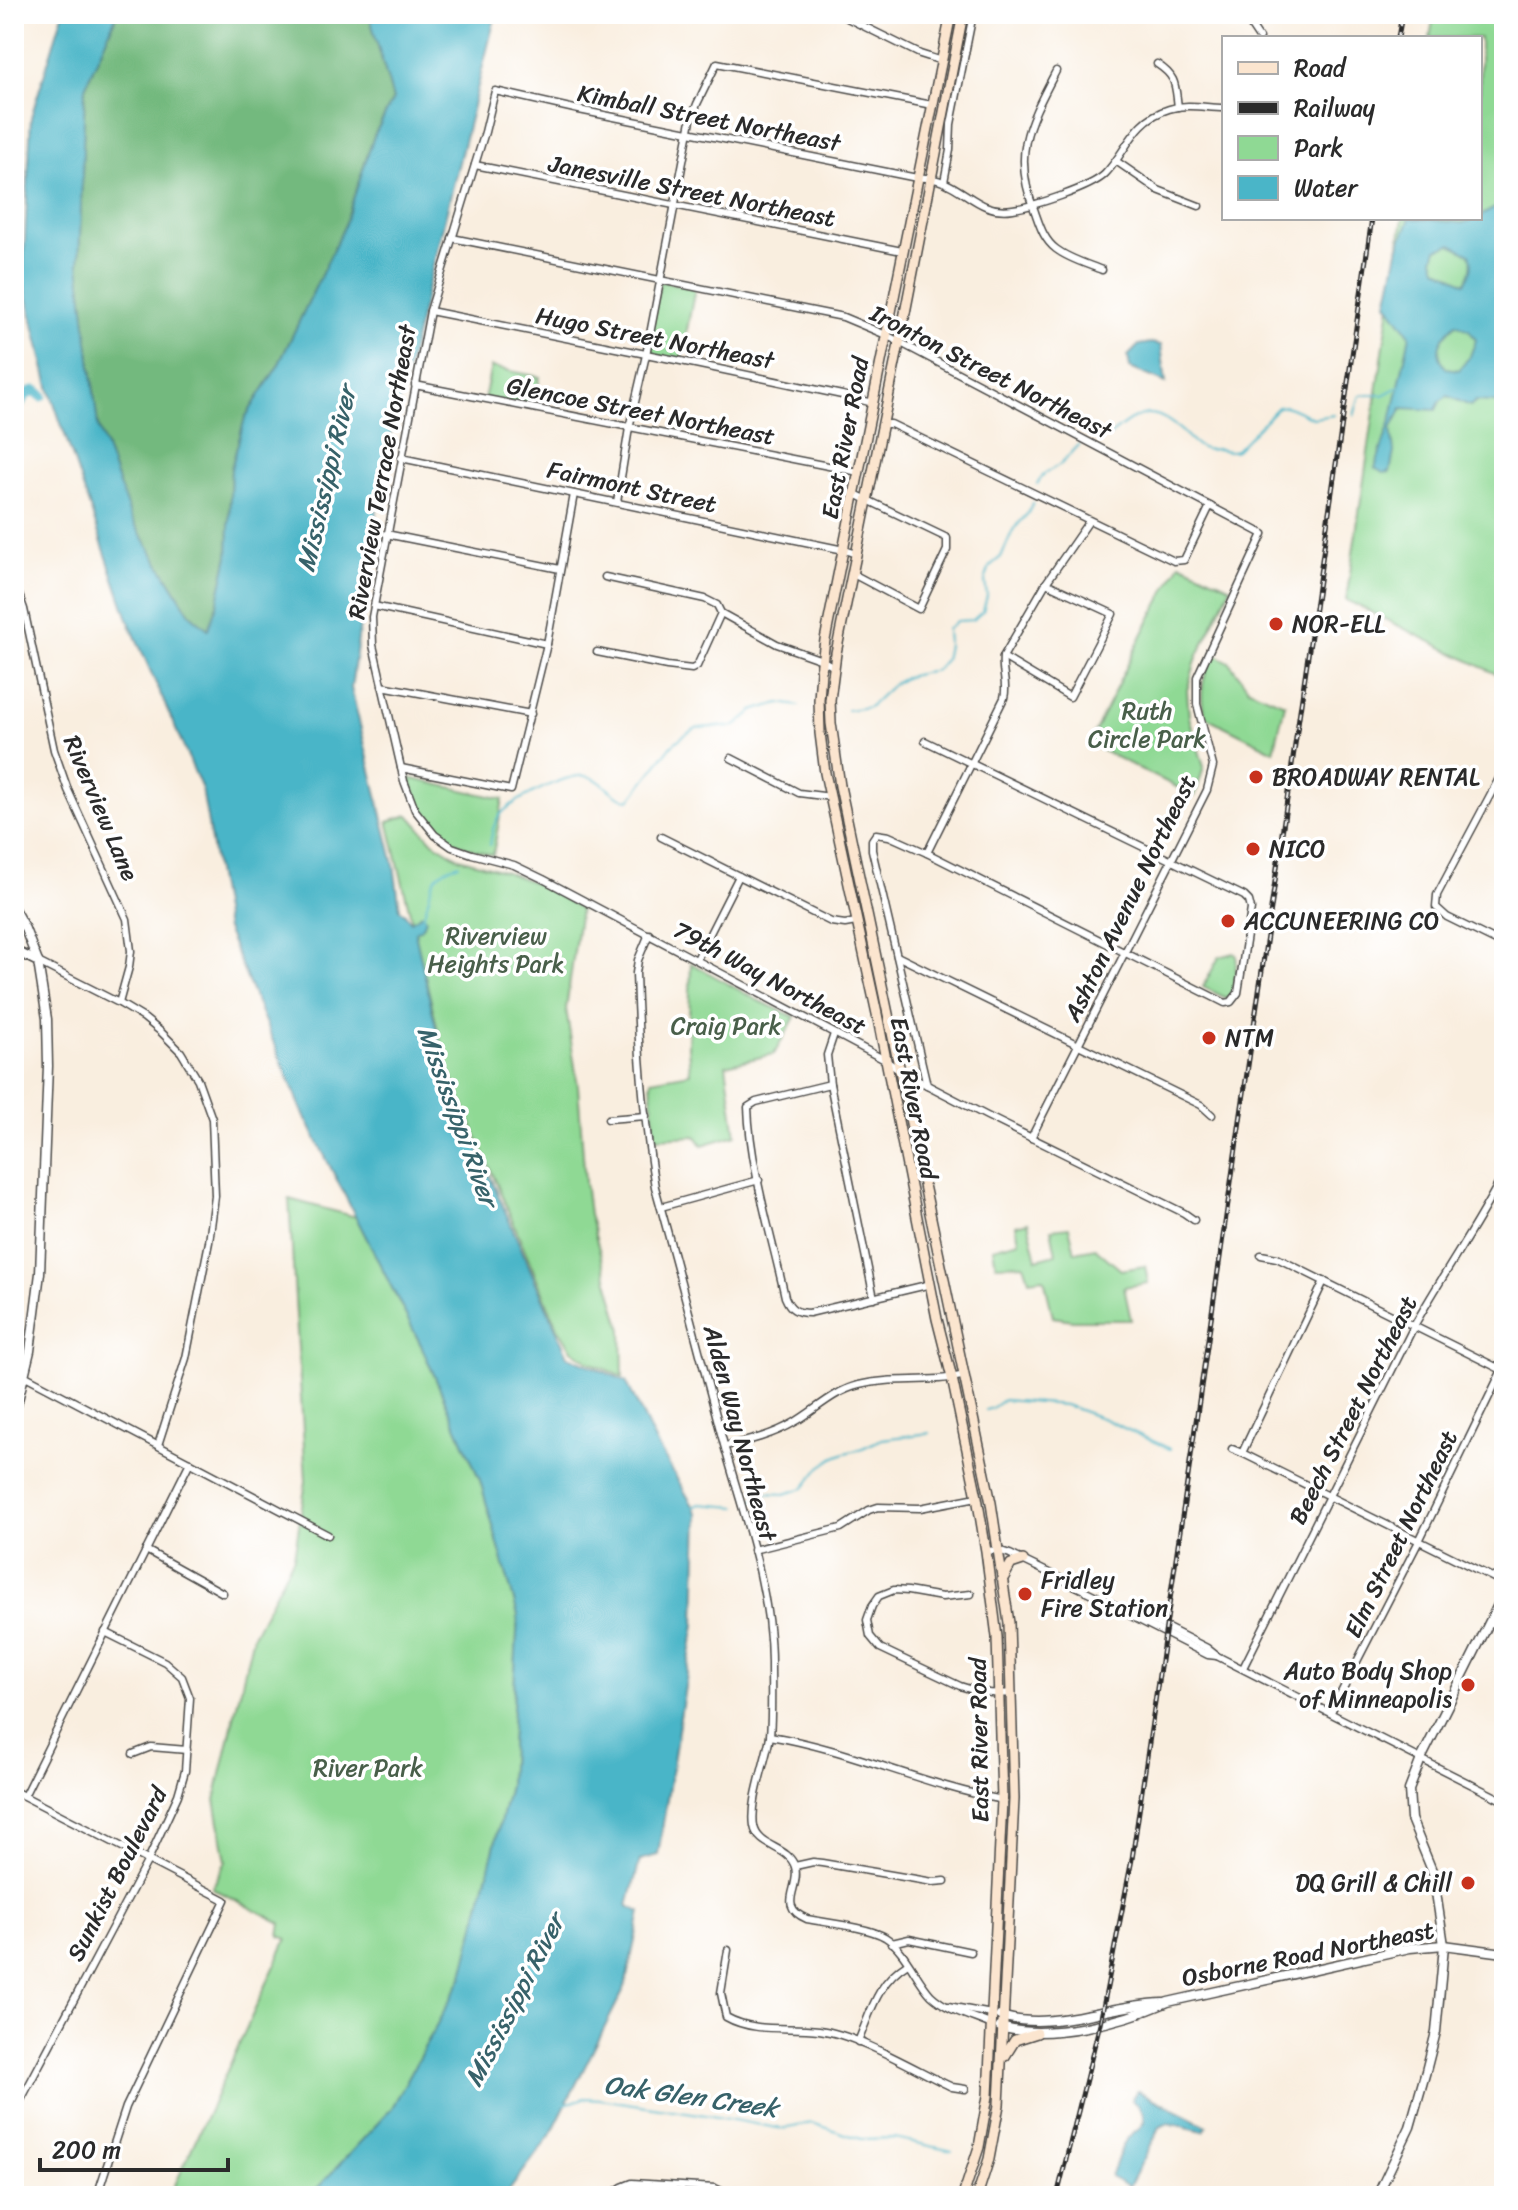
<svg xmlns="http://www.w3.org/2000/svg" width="1518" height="2210" font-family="Sriracha,sans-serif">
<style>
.green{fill:#8fd994;stroke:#5d8260;stroke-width:2}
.forest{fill:#73b97e;stroke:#4f7254;stroke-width:2}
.water{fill:#4ab5c8;stroke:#3a707a;stroke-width:2;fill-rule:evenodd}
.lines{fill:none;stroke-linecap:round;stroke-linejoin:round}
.stream{stroke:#4ab5c8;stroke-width:2}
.river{stroke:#4ab5c8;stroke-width:11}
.minor-casing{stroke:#4a4846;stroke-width:9}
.tertiary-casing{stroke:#4a4846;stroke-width:11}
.secondary-casing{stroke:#4a4846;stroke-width:12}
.minor{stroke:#fff;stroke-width:6}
.tertiary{stroke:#fff;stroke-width:8}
.secondary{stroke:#fbe5cf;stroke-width:9}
.rail-casing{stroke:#2b2b2b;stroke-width:5}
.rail{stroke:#fff;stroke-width:2;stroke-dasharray:6;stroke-linecap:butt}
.poi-dot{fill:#c8321e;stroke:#fff;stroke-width:3}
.labels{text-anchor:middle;stroke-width:7;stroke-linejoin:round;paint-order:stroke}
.street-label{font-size:24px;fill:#2b2b2b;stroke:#fff}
.poi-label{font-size:24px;fill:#2b2b2b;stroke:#fff;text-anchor:start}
.park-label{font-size:24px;fill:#495f4a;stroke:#fff}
.water-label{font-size:26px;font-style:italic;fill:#37626a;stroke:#fff}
</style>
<rect width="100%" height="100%" fill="#fff"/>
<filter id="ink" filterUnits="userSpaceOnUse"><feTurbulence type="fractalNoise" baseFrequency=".0125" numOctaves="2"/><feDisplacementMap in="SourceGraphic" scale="16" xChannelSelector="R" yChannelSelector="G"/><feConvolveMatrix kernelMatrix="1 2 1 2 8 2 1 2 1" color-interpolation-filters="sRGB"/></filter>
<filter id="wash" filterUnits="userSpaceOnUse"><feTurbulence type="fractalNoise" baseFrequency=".006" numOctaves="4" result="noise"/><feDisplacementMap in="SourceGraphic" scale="32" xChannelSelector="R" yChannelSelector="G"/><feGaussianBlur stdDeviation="1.8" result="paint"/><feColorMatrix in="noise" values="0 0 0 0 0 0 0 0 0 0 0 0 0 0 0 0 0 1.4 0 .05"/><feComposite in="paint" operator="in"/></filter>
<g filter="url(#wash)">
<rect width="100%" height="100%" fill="#f9eedf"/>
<!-- green -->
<g class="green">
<polygon points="1434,14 1504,14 1504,678 1346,600 1403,218 1480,218 1480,38 1430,38"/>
<polygon points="660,281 695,288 681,361 646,355"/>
<polygon points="491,367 540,377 533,408 484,399"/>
<polygon points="1180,563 1231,587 1197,657 1187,690 1189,717 1204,767 1195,796 1089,744 1143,633"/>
<path d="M1213 653 1229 662 1249 689 1285 704 1274 751 1206 717C1197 696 1204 673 1213 653Z"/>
<path d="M409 778 503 799 493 855C443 844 426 825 409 778Z"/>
<polygon points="409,815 433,842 459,858 506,872 545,887 580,909 566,1009 578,1086 585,1182 589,1214 622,1330 623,1377 589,1362 572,1350 557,1326 446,1064 388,821"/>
<polygon points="1234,953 1237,956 1233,994 1226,998 1203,987 1219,957"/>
<polygon points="691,963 757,1000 795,1017 774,1054 726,1065 736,1135 702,1145 696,1136 655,1138 651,1080 690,1073 688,1046"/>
<polygon points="289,1199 356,1217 421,1345 480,1480 518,1615 509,1786 463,1976 392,2108 311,2196 170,2196 287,1939 279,1936 281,1923 212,1888 226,1861 215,1800 253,1635 294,1557 306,1481"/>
<polygon points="1028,1222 1037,1259 1056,1254 1051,1229 1069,1227 1075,1252 1095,1248 1121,1270 1145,1266 1148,1283 1124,1287 1131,1320 1073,1320 1053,1317 1044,1278 1029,1280 1024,1264 996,1265 993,1248 1019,1241 1016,1225"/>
</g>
<!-- forest -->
<polygon class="forest" points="117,14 369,14 393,99 374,136 344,227 278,366 245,418 231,469 228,556 217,605 208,630 190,614 131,518 98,426 79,265 85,87"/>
<!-- water -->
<g class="water">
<polygon points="63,14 117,14 85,87 79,265 98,426 131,518 190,614 208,629 217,605 228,556 231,469 245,418 278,366 344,227 374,136 393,99 369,14 496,14 382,470 351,688 394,865 400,909 411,921 422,914 426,919 423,927 415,932 447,1077 568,1356 626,1381 657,1445 698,1514 695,1624 658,1855 640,1860 628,1906 641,1912 625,1987 551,2134 505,2196 310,2196 392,2108 463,1976 509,1786 518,1615 480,1480 421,1345 304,1115 226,929 202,789 129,622 50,391 23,279 31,117"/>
<path d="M1504 203V403L1476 401 1470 406 1448 396 1440 401 1436 410 1402 408 1391 429 1394 452 1390 472 1383 473 1375 468 1392 417 1410 335 1387 303 1399 246 1410 218 1462 223 1480 218V216ZM1451 244 1470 254C1474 265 1471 274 1465 283L1437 268 1434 258 1437 249ZM1456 324 1469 330 1476 340 1470 356 1459 370 1446 368C1432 349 1441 338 1456 324Z"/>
<polygon points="1151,343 1161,345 1166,383 1130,368 1128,356 1139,345"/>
<path d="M1138 2091 1207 2126 1204 2131 1168 2123 1160 2127 1129 2187 1111 2177C1116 2165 1119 2151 1126 2140 1130 2134 1136 2132 1140 2127 1150 2117 1141 2106 1132 2101L1133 2096Z"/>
</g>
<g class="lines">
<!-- stream -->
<g class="stream">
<polyline points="1354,416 1360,395 1383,395 1400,386"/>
<path d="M1091 434 1108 437C1141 410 1152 404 1185 434 1190 439 1197 448 1205 449 1206 450 1216 449 1218 449 1226 450 1228 453 1236 450L1278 407 1286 406 1313 418 1334 415"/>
<polyline points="1037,484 1045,473 1061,464 1079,445"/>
<polyline points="847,710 869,707 893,684 906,677 936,670 945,660 948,645 947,629 957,621 973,620 983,611 987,596 985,581 990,566 1001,557 1013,530 1028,513 1033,503"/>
<path d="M490 845C492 834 493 823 500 815 513 800 566 774 586 776 603 778 611 798 630 800L672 745 683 736 696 728 736 726 753 711 779 703 799 706"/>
<path d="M422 918C435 890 424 875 459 864"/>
<polyline points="986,1410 992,1408 1003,1400 1065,1405 1104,1419 1170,1449"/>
<polyline points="752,1502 762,1493 785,1494 804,1488 820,1467 833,1458 845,1453 858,1450 882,1439 930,1433"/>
<polyline points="691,1508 700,1504 737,1507"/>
<polyline points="565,2104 585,2098 600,2099 706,2115 783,2129 812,2123 861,2139 895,2138 952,2151"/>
</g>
<!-- river -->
<path class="river" d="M14 416C19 406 23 391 36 391L42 396"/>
</g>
</g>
<g filter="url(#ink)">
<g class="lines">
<!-- minor casing -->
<g class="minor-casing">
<g id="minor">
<polyline points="839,14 920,54 942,61"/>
<polyline points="1243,14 1259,38"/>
<path d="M1157 64C1177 77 1175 85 1178 107"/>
<path d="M1056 71C1029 123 1011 153 1035 212 1040 226 1044 240 1056 249 1069 259 1087 264 1102 270"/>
<polyline points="1116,161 1158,190 1199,206"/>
<polyline points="475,165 902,251"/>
<polyline points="944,182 950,150 951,124 973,14"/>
<polyline points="452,238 843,317 886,335 1263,534 1197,677 1197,704 1213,766 1207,790 1031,1138"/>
<polyline points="430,311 681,361 842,395 873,403"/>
<polyline points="415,385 859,472"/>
<polyline points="883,424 891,424 1174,561 1184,560 1210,506"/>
<polyline points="401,458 844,550 856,554"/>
<polyline points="617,502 629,428 646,355 691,120 697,104 717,63 932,105"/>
<polyline points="386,534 560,569"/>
<polyline points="853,574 919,609 947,550 947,538 855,494"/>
<polyline points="605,577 705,599 717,605 721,613 777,644 822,660 834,667"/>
<polyline points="14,581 24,609 54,750 68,790 127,919 131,951 129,967 119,1003"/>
<polyline points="374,606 547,644"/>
<polyline points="597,652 667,666 692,669 697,666 721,613"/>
<polyline points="1003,657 1070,697 1113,614 1046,583"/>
<polyline points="382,686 531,714"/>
<polyline points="925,741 1244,896 1249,901 1251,909 1238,993 1231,1002 1225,1003 927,853 889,836 876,834 872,840 872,850 927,1085"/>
<polyline points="731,758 799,793 831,797"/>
<polyline points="401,768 511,790 547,644 574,494"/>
<polyline points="1504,769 1437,895 1436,907 1447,917 1504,945"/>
<polyline points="661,837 831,922 845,924 856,922"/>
<path d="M927 853 1004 698C1008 684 1001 672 1003 657L1046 583 1089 521"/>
<path d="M649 934 638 960 636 973C638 1044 643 1117 655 1187 679 1272 701 1359 724 1445 744 1516 771 1589 771 1663 771 1687 772 1712 770 1736 766 1762 750 1801 754 1826 758 1848 789 1846 795 1867 801 1888 776 1906 807 1919 828 1923 868 1927 885 1937 906 1950 915 1978 931 1995 948 2011 971 2016 992 2025"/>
<polyline points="897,956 1201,1105 1212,1115"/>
<polyline points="697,959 739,876"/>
<polyline points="38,962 119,1003 144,1018 161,1032 181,1052 198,1080 212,1119 215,1196 209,1242 186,1358 158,1445"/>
<polyline points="834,1034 827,1055 830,1084 874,1298"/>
<path d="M830 1084 756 1102 748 1107C750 1168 772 1237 785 1297 790 1309 796 1313 809 1313L931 1284"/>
<polyline points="608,1119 646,1116"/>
<polyline points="661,1207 759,1180"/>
<path d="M1194 1220 1184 1213 987 1116 900 1071 885 1060 543 879 514 865 472 854 452 847 435 835 415 810 404 781 373 645 372 617 430 311 485 132 495 91 579 110 917 178C961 175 972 216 1013 209 1034 206 1091 188 1105 174 1128 150 1133 120 1169 109 1188 103 1205 108 1224 108"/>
<polyline points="1261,1255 1277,1258 1504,1371"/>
<polyline points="14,1370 328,1535"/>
<path d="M725 1446C749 1441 773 1435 795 1422 817 1409 834 1391 859 1385 894 1376 930 1384 965 1375"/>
<polyline points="1232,1449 1242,1453 1504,1583"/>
<polyline points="1242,1453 1324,1281"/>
<polyline points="146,1550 223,1593"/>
<polyline points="753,1550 841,1528 869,1510 878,1507 920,1508 977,1497"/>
<polyline points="986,1551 998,1550 1010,1554 1127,1611 1134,1611 1207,1648 1217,1656 1504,1801"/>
<path d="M971 1594 942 1597 908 1591 894 1590 879 1596 872 1606 867 1620 870 1636 880 1648 960 1686C977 1692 994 1695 1011 1693"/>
<polyline points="1127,1611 1131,1616 1208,1655 1217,1656"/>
<path d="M1243 1668 1414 1326C1443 1274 1477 1226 1504 1173"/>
<polyline points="1331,1712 1419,1541 1502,1370"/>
<path d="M770 1736C849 1749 923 1785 1003 1800"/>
<polyline points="133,1754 151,1747 187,1750"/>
<polyline points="14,1791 225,1900 126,2107 97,2196"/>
<polyline points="24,1796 190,1462"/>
<polyline points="795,1866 813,1862 822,1863 933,1882 945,1881"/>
<polyline points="892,1943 909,1939 971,1952"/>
<path d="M728 1950 721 1993 726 2017C754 2033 788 2026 819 2030 856 2034 916 2070 952 2087L965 2089"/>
<polyline points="948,2006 992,2014"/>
<path d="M858 2042C871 2011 878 1981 908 1963"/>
<polyline points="14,2113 148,1860 178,1795 185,1771 190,1698 182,1677 165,1662 105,1632"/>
<polyline points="609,2196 622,2187 632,2183 715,2188 730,2195 745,2196"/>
</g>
</g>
<!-- tertiary casing -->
<g class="tertiary-casing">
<g id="tertiary">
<polyline points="14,909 25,929 38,962 47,1019 48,1066 40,1273 30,1351 14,1417"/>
<polyline points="14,950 38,962"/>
<path d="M1000 2016C1055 2032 1108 2004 1163 2003"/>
<path d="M1000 2027C1049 2041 1122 2022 1168 2002L1410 1948 1444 1945 1504 1953"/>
<polyline points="1377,2196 1410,2127 1426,2071 1436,2032 1442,1968 1444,1945 1433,1873 1411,1819 1409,1790 1421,1759 1504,1593"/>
</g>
</g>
<!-- secondary casing -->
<g class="secondary-casing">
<g id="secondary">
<polyline points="951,14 825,640 821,671 819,700 820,733 825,773 877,1014 937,1319 952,1378 977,1497 986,1551 997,1637 1002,1800 988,2096 979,2147 963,2196"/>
<polyline points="963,14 899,344 836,653 830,700 831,723 840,786 991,1503 1009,1623 1014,1799 999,2105 989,2159 977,2196"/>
<polyline points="1004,1577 1011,1564 1023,1560"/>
<polyline points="1005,2056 1015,2040 1037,2033"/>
</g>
</g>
<!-- minor -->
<use href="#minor" class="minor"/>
<!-- tertiary -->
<use href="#tertiary" class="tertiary"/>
<!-- secondary -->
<use href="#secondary" class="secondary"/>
<!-- rail casing -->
<g class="rail-casing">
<g id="rail">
<polyline points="1398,38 1402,14"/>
<polyline points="1057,2196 1100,2023 1132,1859 1372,218"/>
</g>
</g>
<!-- rail -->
<use href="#rail" class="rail"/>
</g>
</g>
<!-- markers -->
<g class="poi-dot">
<circle cx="1276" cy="624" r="8"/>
<circle cx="1256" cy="777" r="8"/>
<circle cx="1253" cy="849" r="8"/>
<circle cx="1228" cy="921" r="8"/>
<circle cx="1209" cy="1038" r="8"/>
<circle cx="1025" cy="1594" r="8"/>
<circle cx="1468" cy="1685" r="8"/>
<circle cx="1468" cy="1883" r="8"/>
</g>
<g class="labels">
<!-- street labels -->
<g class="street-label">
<text transform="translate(709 118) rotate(11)" y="8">Kimball Street Northeast</text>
<text transform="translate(692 191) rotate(11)" y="8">Janesville Street Northeast</text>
<text transform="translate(655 338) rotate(11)" y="8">Hugo Street Northeast</text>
<text transform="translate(991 372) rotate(27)" y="8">Ironton Street Northeast</text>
<text transform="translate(641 411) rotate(11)" y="8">Glencoe Street Northeast</text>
<text transform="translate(845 438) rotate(-79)" y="8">East River Road</text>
<text transform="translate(382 472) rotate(-80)" y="8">Riverview Terrace Northeast</text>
<text transform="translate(632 487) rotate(12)" y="8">Fairmont Street</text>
<text transform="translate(101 808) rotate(67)" y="8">Riverview Lane</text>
<text transform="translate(1130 898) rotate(-64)" y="8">Ashton Avenue Northeast</text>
<text transform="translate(770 978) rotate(28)" y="8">79th Way Northeast</text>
<text transform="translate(914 1098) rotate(79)" y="8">East River Road</text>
<text transform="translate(1353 1410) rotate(-63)" y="8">Beech Street Northeast</text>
<text transform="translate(740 1433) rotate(75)" y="8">Alden Way Northeast</text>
<text transform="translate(1401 1534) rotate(-64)" y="8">Elm Street Northeast</text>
<text transform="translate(979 1740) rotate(-91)" y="8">East River Road</text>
<text transform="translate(117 1874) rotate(-63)" y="8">Sunkist Boulevard</text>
<text transform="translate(1308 1954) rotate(-11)" y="8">Osborne Road Northeast</text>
</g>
<!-- poi labels -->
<g class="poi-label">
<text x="1292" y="632">NOR-ELL</text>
<text x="1272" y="785">BROADWAY RENTAL</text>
<text x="1269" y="857">NICO</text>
<text x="1244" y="929">ACCUNEERING CO</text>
<text x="1225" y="1046">NTM</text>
<text x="1041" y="1588">Fridley<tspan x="1041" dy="28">Fire Station</tspan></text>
<text x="1452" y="1679" text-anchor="end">Auto Body Shop<tspan x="1452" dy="28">of Minneapolis</tspan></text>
<text x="1452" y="1891" text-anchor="end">DQ Grill &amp; Chill</text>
</g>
<!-- park labels -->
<g class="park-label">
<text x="1147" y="719">Ruth<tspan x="1147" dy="28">Circle Park</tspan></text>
<text x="496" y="944">Riverview<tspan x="496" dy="28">Heights Park</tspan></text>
<text x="726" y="1034">Craig Park</text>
<text x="368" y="1776">River Park</text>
</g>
<!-- water labels -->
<g class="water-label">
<text transform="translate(326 479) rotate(-77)" y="9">Mississippi River</text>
<text transform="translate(458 1116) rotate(70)" y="9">Mississippi River</text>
<text transform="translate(514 2000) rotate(-63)" y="9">Mississippi River</text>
<text transform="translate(691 2096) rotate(8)" y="9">Oak Glen Creek</text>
</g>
</g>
<!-- margin -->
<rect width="1518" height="2210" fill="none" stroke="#fff" stroke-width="48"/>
<!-- legend -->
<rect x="1222" y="36" width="260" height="184" fill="#ffffff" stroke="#aaaaaa" stroke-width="2"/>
<rect x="1238" y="62" width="40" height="12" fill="#fbe5cf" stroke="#aaaaaa" stroke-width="2"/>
<text x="1294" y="76" font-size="24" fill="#2b2b2b">Road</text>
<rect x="1238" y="102" width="40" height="12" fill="#2b2b2b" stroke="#aaaaaa" stroke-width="2"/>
<text x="1294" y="116" font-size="24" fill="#2b2b2b">Railway</text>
<rect x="1238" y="136" width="40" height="24" fill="#8fd994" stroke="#aaaaaa" stroke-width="2"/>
<text x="1294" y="156" font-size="24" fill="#2b2b2b">Park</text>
<rect x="1238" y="176" width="40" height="24" fill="#4ab5c8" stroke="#aaaaaa" stroke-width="2"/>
<text x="1294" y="196" font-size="24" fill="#2b2b2b">Water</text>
<!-- scale -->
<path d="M40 2158v12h188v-12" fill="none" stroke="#2b2b2b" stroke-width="4"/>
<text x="52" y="2158" font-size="24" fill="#2b2b2b" stroke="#ffffff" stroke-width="6" paint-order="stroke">200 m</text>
</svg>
